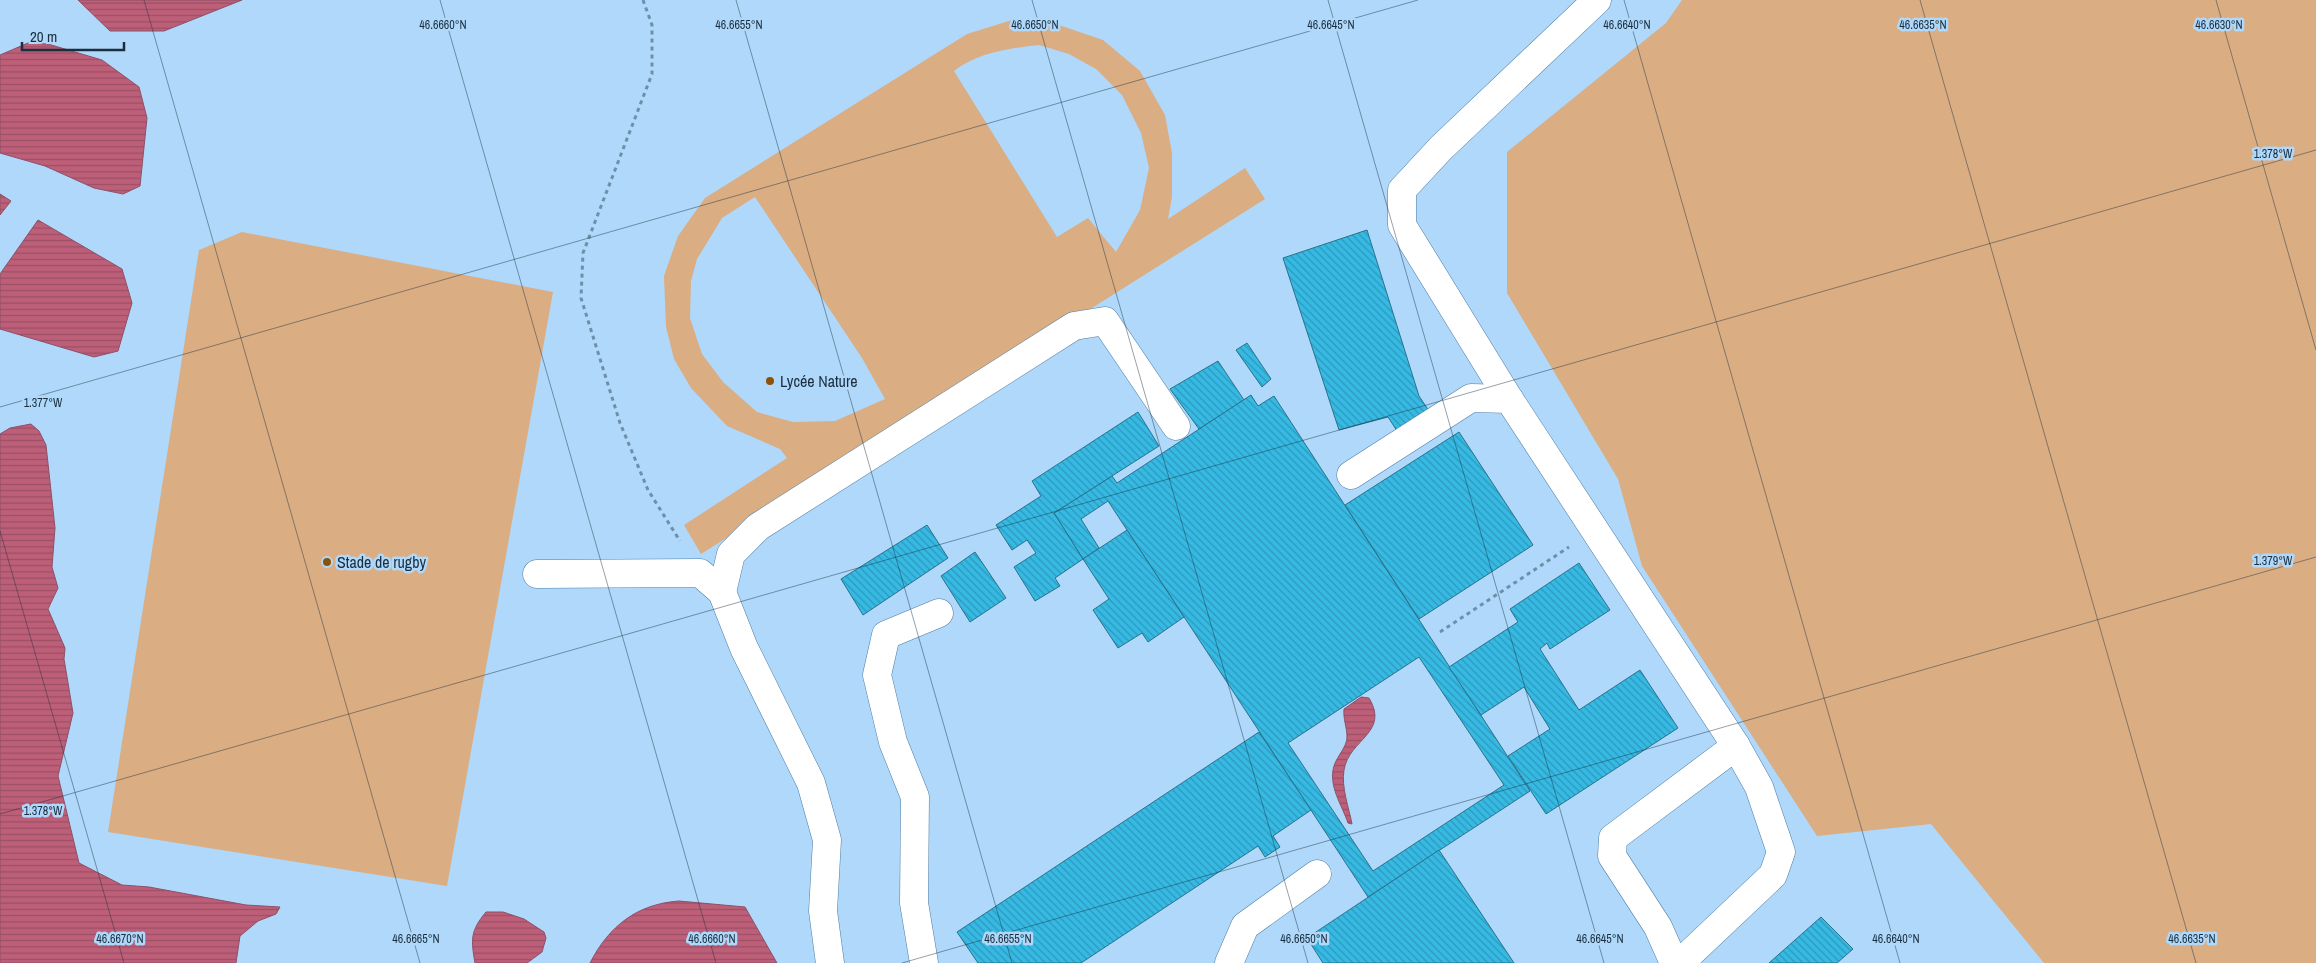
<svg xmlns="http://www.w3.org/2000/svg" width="2316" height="963" font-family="'Archivo Narrow',sans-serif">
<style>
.grass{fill:#daad83;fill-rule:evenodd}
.water{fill:url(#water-rules);stroke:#8d5068}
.building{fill:url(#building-back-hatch);stroke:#29728b;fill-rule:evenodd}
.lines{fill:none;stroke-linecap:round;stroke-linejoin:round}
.minor-casing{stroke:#4e7ea6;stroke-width:29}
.path{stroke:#6f8fa9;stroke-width:3;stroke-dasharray:4 4;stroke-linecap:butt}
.minor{stroke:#fff;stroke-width:28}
.ticks{fill:none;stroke:#1a2e3f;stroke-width:1;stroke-opacity:0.45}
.poi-dot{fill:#8b5208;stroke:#afd8fa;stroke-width:2}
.labels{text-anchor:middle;stroke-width:5;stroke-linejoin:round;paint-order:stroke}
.poi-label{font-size:16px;fill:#1a2e3f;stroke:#afd8fa;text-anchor:start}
.ticks-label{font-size:12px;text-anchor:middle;fill:#1a2e3f;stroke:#afd8fa;stroke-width:5;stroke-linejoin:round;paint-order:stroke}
</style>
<defs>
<pattern id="water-rules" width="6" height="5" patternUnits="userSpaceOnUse" patternTransform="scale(1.25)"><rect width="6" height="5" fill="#be5f79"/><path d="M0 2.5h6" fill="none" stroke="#9a4f65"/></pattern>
<pattern id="building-back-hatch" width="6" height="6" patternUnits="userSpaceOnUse" patternTransform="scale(1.25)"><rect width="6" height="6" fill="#36bae4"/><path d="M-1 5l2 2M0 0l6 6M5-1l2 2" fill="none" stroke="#2d98ba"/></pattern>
</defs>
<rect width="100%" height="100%" fill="#afd8fa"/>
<!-- grass -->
<g class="grass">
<polygon points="1682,0 2316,0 2316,963 2044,963 1931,824 1817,836 1642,566 1618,479 1507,293 1507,152 1666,23"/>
<path d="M1012 20 1047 21 1103 40 1140 71 1165 115 1172 153V197L1168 219 1245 168 1265 199 701 554 684 525 787 458 780 449 727 426 691 388 674 359 666 327 664 276 678 236 705 198 967 34ZM1039 45 1069 54 1096 69 1122 95 1141 133 1149 168 1140 210 1116 252 1088 218 1057 237 954 71C977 53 1010 48 1039 45ZM755 197 862 358 885 399 835 421 793 422 757 412 723 382 702 354 690 318 691 281 697 259 722 218Z"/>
<polygon points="242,232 553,292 447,886 108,832 199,250"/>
</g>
<!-- water -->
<g class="water">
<polygon points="78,0 242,0 164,31 110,31"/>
<polygon points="28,43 48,44 102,60 139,87 147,118 140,186 123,194 94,188 45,166 0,153 0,55"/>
<polygon points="0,194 11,201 0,215"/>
<polygon points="38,220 122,269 132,303 118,351 94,357 0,329 0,274"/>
<polygon points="31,424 39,431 46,445 55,528 52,567 58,588 48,609 65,648 64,659 73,713 58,776 79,863 122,885 149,887 246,905 280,907 276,914 258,921 240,936 236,963 0,963 0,434 10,428"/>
<path d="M1361 697 1369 698C1390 733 1349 739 1344 770 1341 787 1349 808 1352 824L1348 823C1342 805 1328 786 1334 766 1337 756 1347 747 1347 737 1347 727 1343 719 1344 709Z"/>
<path d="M679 901 745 907 777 963H590C609 926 637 904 679 901Z"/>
<path d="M486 912H503L524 919 544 932 546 938 542 952 527 963H475C471 940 470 931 486 912Z"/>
</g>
<!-- building -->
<g class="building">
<polygon points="1367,230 1419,396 1433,417 1401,437 1388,417 1339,430 1283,258"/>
<polygon points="1247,343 1271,379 1262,387 1236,350"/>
<polygon points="1218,361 1244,400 1199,429 1170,389"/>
<path d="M1251 395 1258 406 1274 396 1530 791 1368 897 1108 501 1081 519 1099 548 1083 559 1054 513 1112 476 1117 483ZM1419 657 1504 785 1373 871 1288 743Z"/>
<polygon points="1138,412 1159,446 1054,513 1083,559 1055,578 1060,586 1035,601 1014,567 1036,553 1027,540 1012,550 996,525 1041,496 1032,481"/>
<polygon points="1459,432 1533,545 1419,619 1345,505"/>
<polygon points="927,525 948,558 863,615 841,579"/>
<polygon points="1127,530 1184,617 1148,642 1142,633 1118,648 1093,610 1109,599 1083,559"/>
<polygon points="975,552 1006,598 970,622 941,576"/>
<polygon points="1579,563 1610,610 1550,649 1547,643 1540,649 1579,710 1640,670 1678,728 1546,814 1508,756 1550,729 1524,687 1481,715 1449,667 1518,622 1510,609"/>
<polygon points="1259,732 1311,810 1273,836 1280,847 1265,857 1258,846 1081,963 978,963 957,932"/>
<polygon points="1439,850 1514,963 1323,963 1307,938"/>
<polygon points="1821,917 1853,949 1837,963 1769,963"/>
</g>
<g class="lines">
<!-- minor casing -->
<g class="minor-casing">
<g id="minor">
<polyline points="1597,0 1441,148 1402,190 1402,225 1509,399 1736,746"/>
<polyline points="1351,475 1471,398 1509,399"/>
<polyline points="537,574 700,573 722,592 744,648 811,783 827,840 823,911 830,963"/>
<polyline points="722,592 731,554 758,527 1074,326 1105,321 1176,426"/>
<polyline points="924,963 914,903 915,797 893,742 877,675 886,635 939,613"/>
<polyline points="1229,963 1245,926 1317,874"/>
<polyline points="1674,963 1658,927 1612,856 1613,838 1736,746 1759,787 1781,852 1773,875 1680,963"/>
</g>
</g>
<!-- path -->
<g class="path">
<polyline points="643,0 652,25 652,74 583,253 581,298 620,423 648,490 680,541"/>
<polyline points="1440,632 1569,547"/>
</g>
<!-- minor -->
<use href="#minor" class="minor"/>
</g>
<!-- ticks -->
<path class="ticks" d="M144 0 420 963M440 0 716 963M736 0 1012 963M1032 0 1308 963M1328 0 1604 963M1624 0 1900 963M1920 0 2196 963M2216 0 2316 350M0 407 1418 0M0 531 124 963M0 814 2316 150M902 963 2316 557"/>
<!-- markers -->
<g class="poi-dot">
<circle cx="770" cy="381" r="5"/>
<circle cx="327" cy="562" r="5"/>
</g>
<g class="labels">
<!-- poi labels -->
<g class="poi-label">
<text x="780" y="387">Lycée Nature</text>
<text x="337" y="568">Stade de rugby</text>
</g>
</g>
<g class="ticks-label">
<text x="443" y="29">46.6660°N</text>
<text x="739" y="29">46.6655°N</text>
<text x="1035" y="29">46.6650°N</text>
<text x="1331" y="29">46.6645°N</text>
<text x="1627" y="29">46.6640°N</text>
<text x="1923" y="29">46.6635°N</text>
<text x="2219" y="29">46.6630°N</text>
<text x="2273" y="158">1.378°W</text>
<text x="43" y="407">1.377°W</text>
<text x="2273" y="565">1.379°W</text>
<text x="43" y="815">1.378°W</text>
<text x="120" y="943">46.6670°N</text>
<text x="416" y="943">46.6665°N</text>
<text x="712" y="943">46.6660°N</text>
<text x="1008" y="943">46.6655°N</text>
<text x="1304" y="943">46.6650°N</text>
<text x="1600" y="943">46.6645°N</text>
<text x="1896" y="943">46.6640°N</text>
<text x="2192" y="943">46.6635°N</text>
</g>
<!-- scale -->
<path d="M22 42v8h102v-8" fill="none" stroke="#1a2e3f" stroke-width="2.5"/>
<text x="30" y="42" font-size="15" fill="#1a2e3f" stroke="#afd8fa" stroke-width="4" paint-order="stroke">20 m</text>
</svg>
